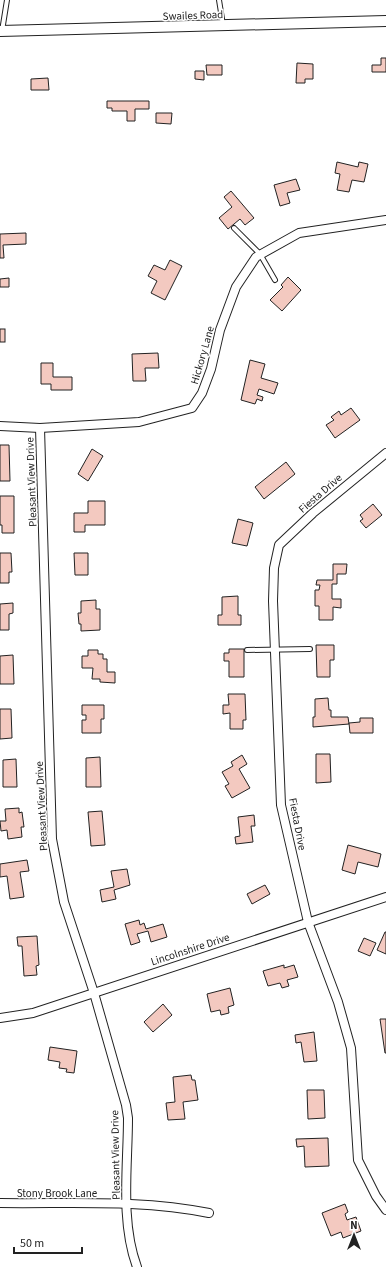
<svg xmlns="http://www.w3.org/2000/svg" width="386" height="1267" font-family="'Source Sans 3',sans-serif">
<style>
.building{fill:#f3c9c0;stroke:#222}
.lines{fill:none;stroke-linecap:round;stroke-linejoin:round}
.service-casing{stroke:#222;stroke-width:6}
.minor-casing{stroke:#222;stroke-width:10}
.tertiary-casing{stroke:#222;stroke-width:12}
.service{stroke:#fff;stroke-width:4}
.minor{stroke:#fff;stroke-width:8}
.tertiary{stroke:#fff;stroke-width:10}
.labels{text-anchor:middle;stroke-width:3;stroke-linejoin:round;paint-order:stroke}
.street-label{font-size:11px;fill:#222;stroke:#fff}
</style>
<rect width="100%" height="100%" fill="#fff"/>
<!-- building -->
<g class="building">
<polygon points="381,58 386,58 386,72 372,72 372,65 381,65"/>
<polygon points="297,63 313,64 313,79 305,79 305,83 296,83"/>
<polygon points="206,65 222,65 222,75 207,75"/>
<polygon points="195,71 204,71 204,80 195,79"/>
<polygon points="48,78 49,90 31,90 31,79"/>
<polygon points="107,101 149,101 149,109 135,109 135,121 127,121 127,111 112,111 112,108 107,108"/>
<polygon points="156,113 172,113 171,124 156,123"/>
<polygon points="337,162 358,167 359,162 368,164 364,182 352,180 349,192 337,190 340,174 335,173"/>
<polygon points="296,179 300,190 287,193 290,203 280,206 274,185"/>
<polygon points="231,191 254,218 245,225 240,219 228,229 219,218 232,207 224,197"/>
<polygon points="26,233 26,244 3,245 4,258 0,258 0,234"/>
<polygon points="170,260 182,266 165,300 151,293 157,281 148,276 154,265 165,270"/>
<polygon points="288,277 301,290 282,311 270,300 283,287 281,285"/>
<polygon points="9,278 9,287 0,287 0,279"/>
<rect x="0" y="329" width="5" height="13"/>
<polygon points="158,353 159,368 145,368 146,381 133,381 132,354"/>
<polygon points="250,360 265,364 261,378 278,383 274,394 259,389 257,395 263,397 262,401 257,399 255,404 241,400"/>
<polygon points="41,363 53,363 53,377 72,377 72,390 51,390 51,384 41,384"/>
<polygon points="351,408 360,420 335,438 326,425 334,420 331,417 339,411 341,415"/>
<polygon points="0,445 9,445 10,481 0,481"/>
<polygon points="92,449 103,456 88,481 78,474"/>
<polygon points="286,462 295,474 264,499 255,487"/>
<polygon points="0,496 14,496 14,533 2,533 2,525 0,525"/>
<polygon points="88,501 105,501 105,525 85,525 85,532 74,532 74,513 88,513"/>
<polygon points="373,504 382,515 366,528 360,521 363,519 360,515"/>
<polygon points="238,519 253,523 247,546 232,543"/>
<polygon points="0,553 11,553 12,572 9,572 9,583 0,583"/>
<polygon points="74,553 88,553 88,575 75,575"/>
<polygon points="333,564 347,564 346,574 337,574 337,584 332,584 332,599 341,599 341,608 333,607 333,620 319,620 319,606 315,606 315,590 319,590 320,585 316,585 317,580 333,580"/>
<polygon points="238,596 238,615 241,615 241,625 218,625 218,615 222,615 222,597"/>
<polygon points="96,600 96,609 100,609 100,630 81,631 81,624 79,624 78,613 81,613 81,601"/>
<polygon points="13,603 13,613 9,614 9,630 0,630 0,604"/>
<polygon points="316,645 334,645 334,660 330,660 330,677 317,677"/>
<polygon points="229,649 244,649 244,677 229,677 229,661 224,661 224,653 229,653"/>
<polygon points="88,650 98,650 98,654 103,654 103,659 107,659 107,672 115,672 115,683 100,682 100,679 92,679 93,668 82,668 82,656 88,656"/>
<polygon points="13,655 14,684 0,684 0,656"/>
<polygon points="228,694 245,694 246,720 243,720 243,729 230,729 230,713 223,714 223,705 229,705"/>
<polygon points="328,698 329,710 331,710 331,717 348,717 349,724 313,727 313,717 315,717 315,699"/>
<polygon points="82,705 104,705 104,719 101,719 101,733 82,733 82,720 86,720 86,715 82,715"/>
<polygon points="0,709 11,709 12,738 0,739"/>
<polygon points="360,718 373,718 373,733 350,733 349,723 360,722"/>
<polygon points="316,754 330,754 331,782 316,783"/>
<polygon points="242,755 247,764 239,769 250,788 232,798 225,786 229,784 222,772 233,766 231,762"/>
<polygon points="100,757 101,787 86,787 86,758"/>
<polygon points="16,759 17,787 3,787 3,760"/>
<polygon points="19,808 19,813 22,812 24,827 21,827 22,837 8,839 7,830 1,831 0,821 6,821 5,809"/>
<polygon points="102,811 105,845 91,846 88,812"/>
<polygon points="254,815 255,826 251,826 253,842 236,844 235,837 240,836 238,817"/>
<polygon points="348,845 381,854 378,867 358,862 355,874 342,870"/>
<polygon points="27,860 29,871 20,872 24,897 10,899 7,876 0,877 0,864"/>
<polygon points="127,869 130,885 114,890 116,899 102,902 100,890 114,887 111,871"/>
<polygon points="265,885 270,894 252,904 247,894"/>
<polygon points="139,920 140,925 144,923 146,929 163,924 167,937 151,942 148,931 137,934 140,942 131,945 125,924"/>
<polygon points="385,932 386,932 386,954 377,950"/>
<polygon points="37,936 39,965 36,966 37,975 24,976 22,946 18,946 17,937"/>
<polygon points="364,938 376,943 370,956 358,951"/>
<polygon points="284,965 284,968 294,965 298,977 287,980 289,986 282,988 280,983 268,986 263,971"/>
<polygon points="230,988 234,1005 228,1007 229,1013 221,1015 220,1010 211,1012 207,994"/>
<polygon points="163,1004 172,1015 153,1032 144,1022"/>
<polygon points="380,1019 386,1019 386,1053 385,1053"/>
<polygon points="314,1032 317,1061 304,1062 301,1042 296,1043 295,1035"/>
<polygon points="50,1047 77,1051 74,1073 66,1072 67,1069 59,1068 60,1062 48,1060"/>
<polygon points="191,1075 192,1080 195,1080 198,1100 183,1102 185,1119 168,1120 166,1103 175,1102 173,1077"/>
<polygon points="307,1090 324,1090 325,1118 308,1119"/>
<polygon points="328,1138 329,1166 305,1167 304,1146 297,1147 296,1139"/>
<polygon points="345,1204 348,1212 345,1214 347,1220 356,1217 361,1231 343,1238 341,1232 331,1236 322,1213"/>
</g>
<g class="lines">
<!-- service casing -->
<g class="service-casing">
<g id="service">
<polyline points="219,0 223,25"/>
<polyline points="2,31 7,0"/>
<polyline points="234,228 260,254 275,280"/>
<polyline points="247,650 310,649"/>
</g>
</g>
<!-- minor casing -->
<g class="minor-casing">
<g id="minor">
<polyline points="0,426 40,428 139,422 192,408 202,393 211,369 220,330 236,287 256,257 299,233 386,220"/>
<path d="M40 428 52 839 64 902 94 993 126 1105 128 1118C128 1166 120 1221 137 1267"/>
<polyline points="386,453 313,513 279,545 274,568 273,601 281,805 308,922 338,1002 351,1048 358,1160 376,1196 386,1210"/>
<polyline points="0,1018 33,1013 386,897"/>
<path d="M0 1203C70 1204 141 1199 209 1213"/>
</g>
</g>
<!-- tertiary casing -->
<g class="tertiary-casing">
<polyline id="tertiary" points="0,31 386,21"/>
</g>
<!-- service -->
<use href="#service" class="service"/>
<!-- minor -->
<use href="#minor" class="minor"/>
<!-- tertiary -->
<use href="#tertiary" class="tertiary"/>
</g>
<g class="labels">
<!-- street labels -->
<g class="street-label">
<text transform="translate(193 15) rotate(-2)" y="4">Swailes Road</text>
<text transform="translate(202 355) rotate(-74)" y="4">Hickory Lane</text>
<text transform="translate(31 482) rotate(-92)" y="4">Pleasant View Drive</text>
<text transform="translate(320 493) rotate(-41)" y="4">Fiesta Drive</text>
<text transform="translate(41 806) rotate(-93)" y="4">Pleasant View Drive</text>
<text transform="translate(298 824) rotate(79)" y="4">Fiesta Drive</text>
<text transform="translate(190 949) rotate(-18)" y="4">Lincolnshire Drive</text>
<text transform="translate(115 1155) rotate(-91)" y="4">Pleasant View Drive</text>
<text x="57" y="1197">Stony Brook Lane</text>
</g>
</g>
<!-- north arrow -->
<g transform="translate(354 1235)" stroke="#ffffff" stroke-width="3" paint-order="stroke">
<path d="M0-3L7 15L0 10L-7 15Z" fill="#222222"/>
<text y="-6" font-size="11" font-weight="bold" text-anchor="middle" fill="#222222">N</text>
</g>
<!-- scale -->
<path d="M14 1247v6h68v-6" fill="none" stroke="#222222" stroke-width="2"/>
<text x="20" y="1247" font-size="12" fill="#222222" stroke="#ffffff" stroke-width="3" paint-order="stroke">50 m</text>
</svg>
